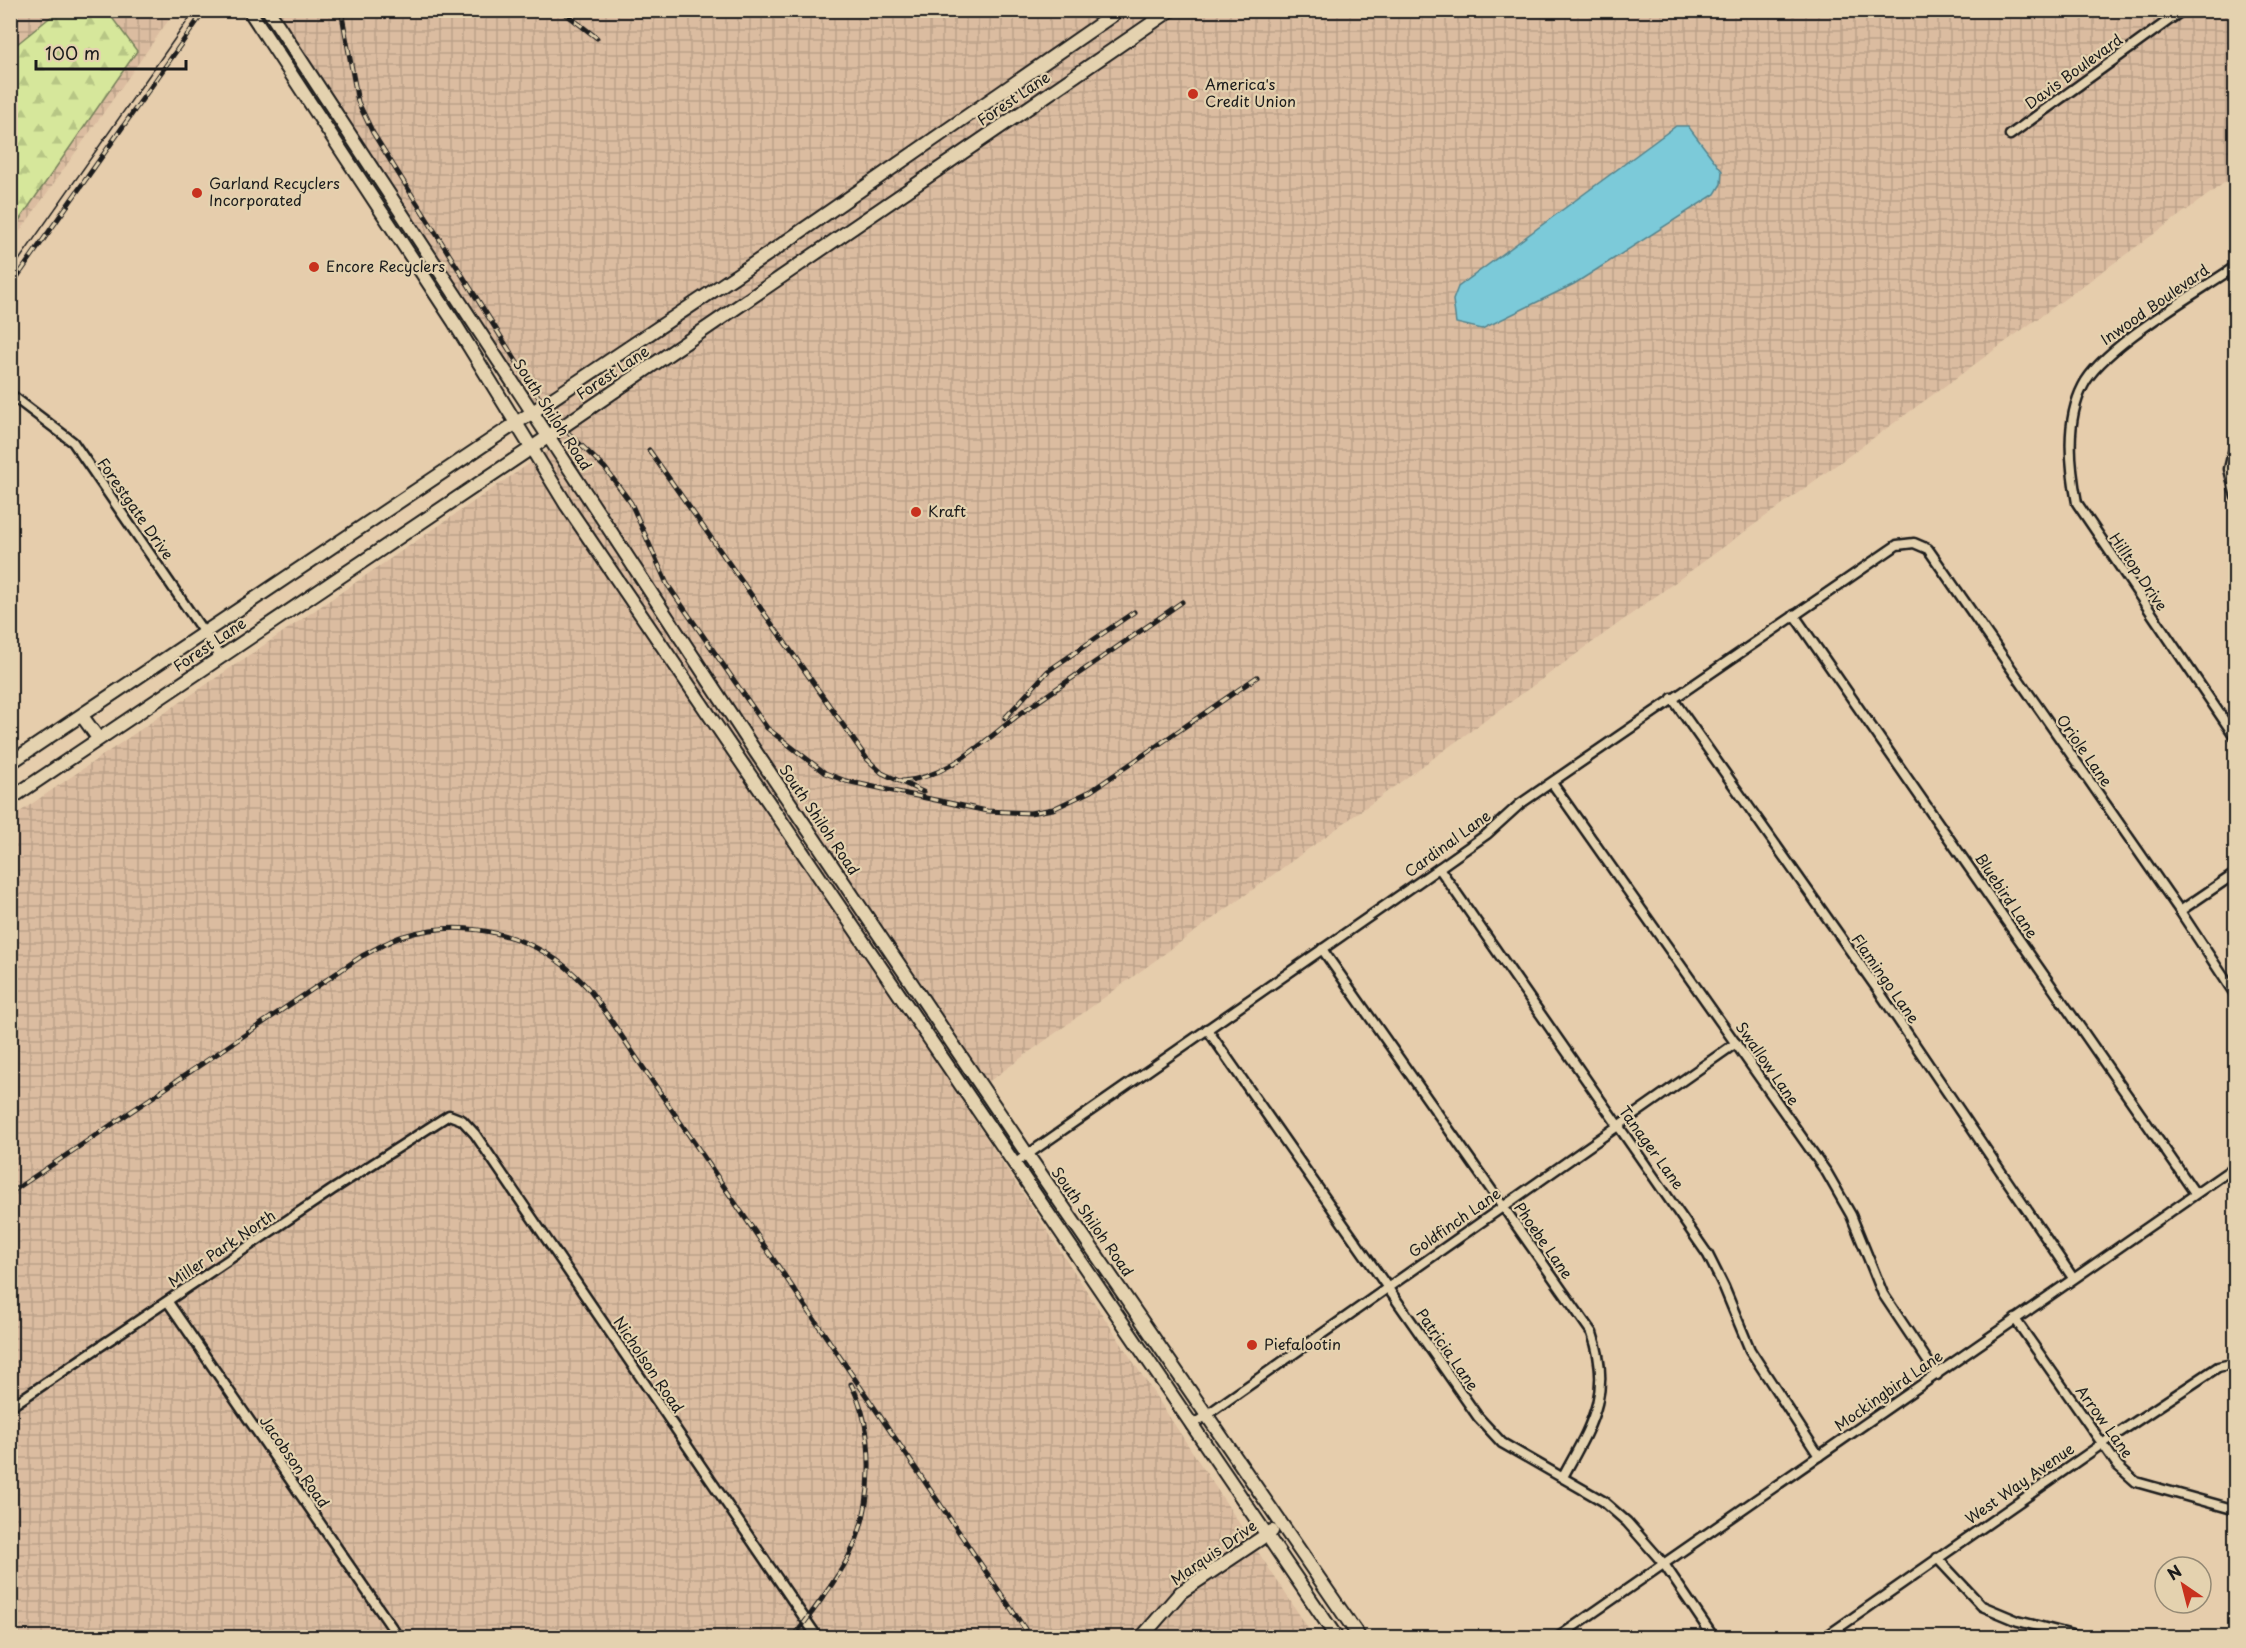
<svg xmlns="http://www.w3.org/2000/svg" width="2246" height="1648" font-family="'Playpen Sans',sans-serif">
<style>
.industrial{fill:url(#industrial-grid)}
.forest{fill:url(#forest-firs);stroke:#79825c;stroke-width:1.5}
.water{fill:#7bcad9;stroke:#55848d;stroke-width:1.5}
.lines{fill:none;stroke-linecap:round;stroke-linejoin:round}
.street-casing{stroke:#1c1c1c;stroke-width:13}
.secondary-casing{stroke:#1c1c1c;stroke-width:16}
.street{stroke:#e4d2af;stroke-width:8}
.secondary{stroke:#e4d2af;stroke-width:12}
.tram{stroke:#1c1c1c;stroke-width:1.5}
.rail-casing{stroke:#1c1c1c;stroke-width:5}
.rail{stroke:#e4d2af;stroke-width:3;stroke-dasharray:9;stroke-linecap:butt}
.poi-dot{fill:#c8321e;stroke:#e4d2af;stroke-width:2}
.labels{text-anchor:middle;stroke-width:4.5;stroke-linejoin:round;paint-order:stroke}
.street-label{font-size:15px;fill:#1c1c1c;stroke:#e4d2af}
.poi-label{font-size:15px;fill:#1c1c1c;stroke:#e4d2af;text-anchor:start}
</style>
<defs>
<pattern id="industrial-grid" width="8" height="8" patternUnits="userSpaceOnUse" patternTransform="scale(1.5)"><rect width="8" height="8" fill="#dbbca0"/><path d="M0 4h8M4 0v8" fill="none" stroke="#bba189"/></pattern>
<pattern id="forest-firs" width="22" height="20" patternUnits="userSpaceOnUse" patternTransform="scale(1.5)"><rect width="22" height="20" fill="#d6e79b"/><path d="M5 1l3.5 6h-7zM16 11l3.5 6h-7z" fill="#b7c685"/></pattern>
</defs>
<rect width="100%" height="100%" fill="#e6cdac"/>
<filter id="ink" filterUnits="userSpaceOnUse"><feTurbulence type="fractalNoise" baseFrequency=".0167" numOctaves="2"/><feDisplacementMap in="SourceGraphic" scale="12" xChannelSelector="R" yChannelSelector="G"/><feConvolveMatrix kernelMatrix="1 2 1 2 8 2 1 2 1" color-interpolation-filters="sRGB"/></filter>
<g filter="url(#ink)">
<!-- industrial -->
<g class="industrial">
<polygon points="11,11 175,11 11,244"/>
<polygon points="278,11 2235,11 2235,175 962,1101 1314,1637 11,1638 11,818 561,442"/>
</g>
<!-- forest -->
<polygon class="forest" points="58,11 107,11 137,51 11,232 11,49"/>
<!-- water -->
<polygon class="water" points="1676,126 1688,126 1722,171 1721,184 1715,194 1574,284 1482,329 1456,323 1453,300 1458,287"/>
<g class="lines">
<!-- street casing -->
<g class="street-casing">
<g id="street">
<polyline points="2010,135 2183,10"/>
<path d="M2236 266C2197 293 2102 347 2083 386 2065 421 2070 466 2077 503L2236 738"/>
<polyline points="10,394 73,442 220,656"/>
<polyline points="2236,440 2229,469 2236,497"/>
<polyline points="1794,615 2195,1193"/>
<polyline points="1672,698 1878,990 2073,1278"/>
<polyline points="1552,783 1827,1173 1851,1215 1883,1294 1937,1375"/>
<polyline points="1439,868 1708,1255 1724,1287 1750,1350 1819,1456"/>
<polyline points="2180,911 2236,873"/>
<path d="M1322 949 1592 1333C1613 1393 1591 1425 1563 1477"/>
<polyline points="1207,1029 1478,1417 1502,1443 1603,1501 1627,1522 1664,1564 1714,1638"/>
<polyline points="1014,1164 1439,868 1487,834 1520,804 1897,545 1914,543 1928,549 2180,911 2236,996"/>
<polyline points="168,1302 399,1638"/>
<polyline points="2015,1319 2118,1466 2136,1482 2236,1510"/>
<polyline points="10,1407 332,1190 449,1115 462,1120 475,1134 818,1638"/>
<polyline points="1191,1426 1736,1043"/>
<polyline points="1937,1558 1982,1606 2018,1621 2084,1638"/>
<polyline points="1557,1638 2236,1166"/>
<polyline points="1824,1638 2102,1444 2218,1367 2236,1363"/>
</g>
</g>
<!-- secondary casing -->
<g class="secondary-casing">
<g id="secondary">
<polyline points="249,10 454,322 567,506 1337,1638"/>
<polyline points="268,10 755,751 1027,1154 1360,1638"/>
<polyline points="82,716 98,738"/>
<polyline points="10,763 771,252 1120,10"/>
<polyline points="10,799 530,449 1171,10"/>
<polyline points="1141,1638 1181,1592 1272,1531"/>
</g>
</g>
<!-- street -->
<use href="#street" class="street"/>
<!-- secondary -->
<use href="#secondary" class="secondary"/>
<!-- tram -->
<polyline class="tram" points="10,273 195,10"/>
<!-- rail casing -->
<g class="rail-casing">
<g id="rail">
<polyline points="341,10 358,102 373,133 543,404 561,426 605,468 631,503 667,584 767,728 825,773 846,781 987,811 1030,813 1053,809 1091,791 1257,677"/>
<polyline points="561,10 597,38"/>
<polyline points="10,287 205,10"/>
<polyline points="649,450 867,759 882,773 923,792"/>
<polyline points="1005,718 1048,671 1134,612"/>
<path d="M902 781C951 778 988 736 1027 709 1079 673 1131 638 1182 602"/>
<path d="M10 1193 362 956C376 949 391 939 407 935 469 917 539 936 583 983 593 993 600 1005 608 1016L1031 1638"/>
<path d="M793 1638C812 1612 833 1586 848 1558 874 1509 877 1434 851 1384"/>
</g>
</g>
<!-- rail -->
<use href="#rail" class="rail"/>
</g>
</g>
<!-- markers -->
<g class="poi-dot">
<circle cx="1193" cy="94" r="6"/>
<circle cx="197" cy="193" r="6"/>
<circle cx="314" cy="267" r="6"/>
<circle cx="916" cy="512" r="6"/>
<circle cx="1252" cy="1345" r="6"/>
</g>
<g class="labels">
<!-- street labels -->
<g class="street-label">
<text transform="translate(2074 72) rotate(-36)" y="5">Davis Boulevard</text>
<text transform="translate(1014 99) rotate(-34)" y="5">Forest Lane</text>
<text transform="translate(2155 305) rotate(-35)" y="5">Inwood Boulevard</text>
<text transform="translate(613 373) rotate(-34)" y="5">Forest Lane</text>
<text transform="translate(552 415) rotate(57)" y="5">South Shiloh Road</text>
<text transform="translate(135 509) rotate(55)" y="5">Forestgate Drive</text>
<text transform="translate(2138 572) rotate(56)" y="5">Hilltop Drive</text>
<text transform="translate(210 645) rotate(-34)" y="5">Forest Lane</text>
<text transform="translate(2084 751) rotate(55)" y="5">Oriole Lane</text>
<text transform="translate(819 820) rotate(56)" y="5">South Shiloh Road</text>
<text transform="translate(1448 844) rotate(-36)" y="5">Cardinal Lane</text>
<text transform="translate(2006 896) rotate(56)" y="5">Bluebird Lane</text>
<text transform="translate(1885 979) rotate(55)" y="5">Flamingo Lane</text>
<text transform="translate(1767 1064) rotate(55)" y="5">Swallow Lane</text>
<text transform="translate(1651 1148) rotate(54)" y="5">Tanager Lane</text>
<text transform="translate(1092 1222) rotate(55)" y="5">South Shiloh Road</text>
<text transform="translate(1455 1223) rotate(-35)" y="5">Goldfinch Lane</text>
<text transform="translate(1543 1241) rotate(55)" y="5">Phoebe Lane</text>
<text transform="translate(222 1249) rotate(-34)" y="5">Miller Park North</text>
<text transform="translate(1447 1350) rotate(55)" y="5">Patricia Lane</text>
<text transform="translate(648 1365) rotate(56)" y="5">Nicholson Road</text>
<text transform="translate(1889 1391) rotate(-35)" y="5">Mockingbird Lane</text>
<text transform="translate(2104 1422) rotate(54)" y="5">Arrow Lane</text>
<text transform="translate(294 1462) rotate(55)" y="5">Jacobson Road</text>
<text transform="translate(2020 1484) rotate(-35)" y="5">West Way Avenue</text>
<text transform="translate(1214 1553) rotate(-35)" y="5">Marquis Drive</text>
</g>
<!-- poi labels -->
<g class="poi-label">
<text x="1205" y="90">America's<tspan x="1205" dy="17">Credit Union</tspan></text>
<text x="209" y="189">Garland Recyclers<tspan x="209" dy="17">Incorporated</tspan></text>
<text x="326" y="272">Encore Recyclers</text>
<text x="928" y="517">Kraft</text>
<text x="1264" y="1350">Piefalootin</text>
</g>
</g>
<!-- margin -->
<rect width="2246" height="1648" fill="none" stroke="#e4d2af" stroke-width="36"/>
<rect x="18" y="18" width="2210" height="1612" fill="none" stroke="#1c1c1c" stroke-width="2" filter="url(#ink)"/>
<!-- north arrow -->
<g transform="translate(2183 1585) rotate(325)"><circle r="28" fill="#e4d2af" stroke="#948974" stroke-width="1.5"/>
<path d="M0-4.5L10 22L0 15L-10 22Z" fill="#c8321e"/>
<text y="-9" font-size="16" font-weight="bold" text-anchor="middle" fill="#1c1c1c">N</text>
</g>
<!-- scale -->
<path d="M36 60v9h150v-9" fill="none" stroke="#1c1c1c" stroke-width="3"/>
<text x="45" y="60" font-size="18" fill="#1c1c1c" stroke="#e4d2af" stroke-width="4.5" paint-order="stroke">100 m</text>
</svg>
